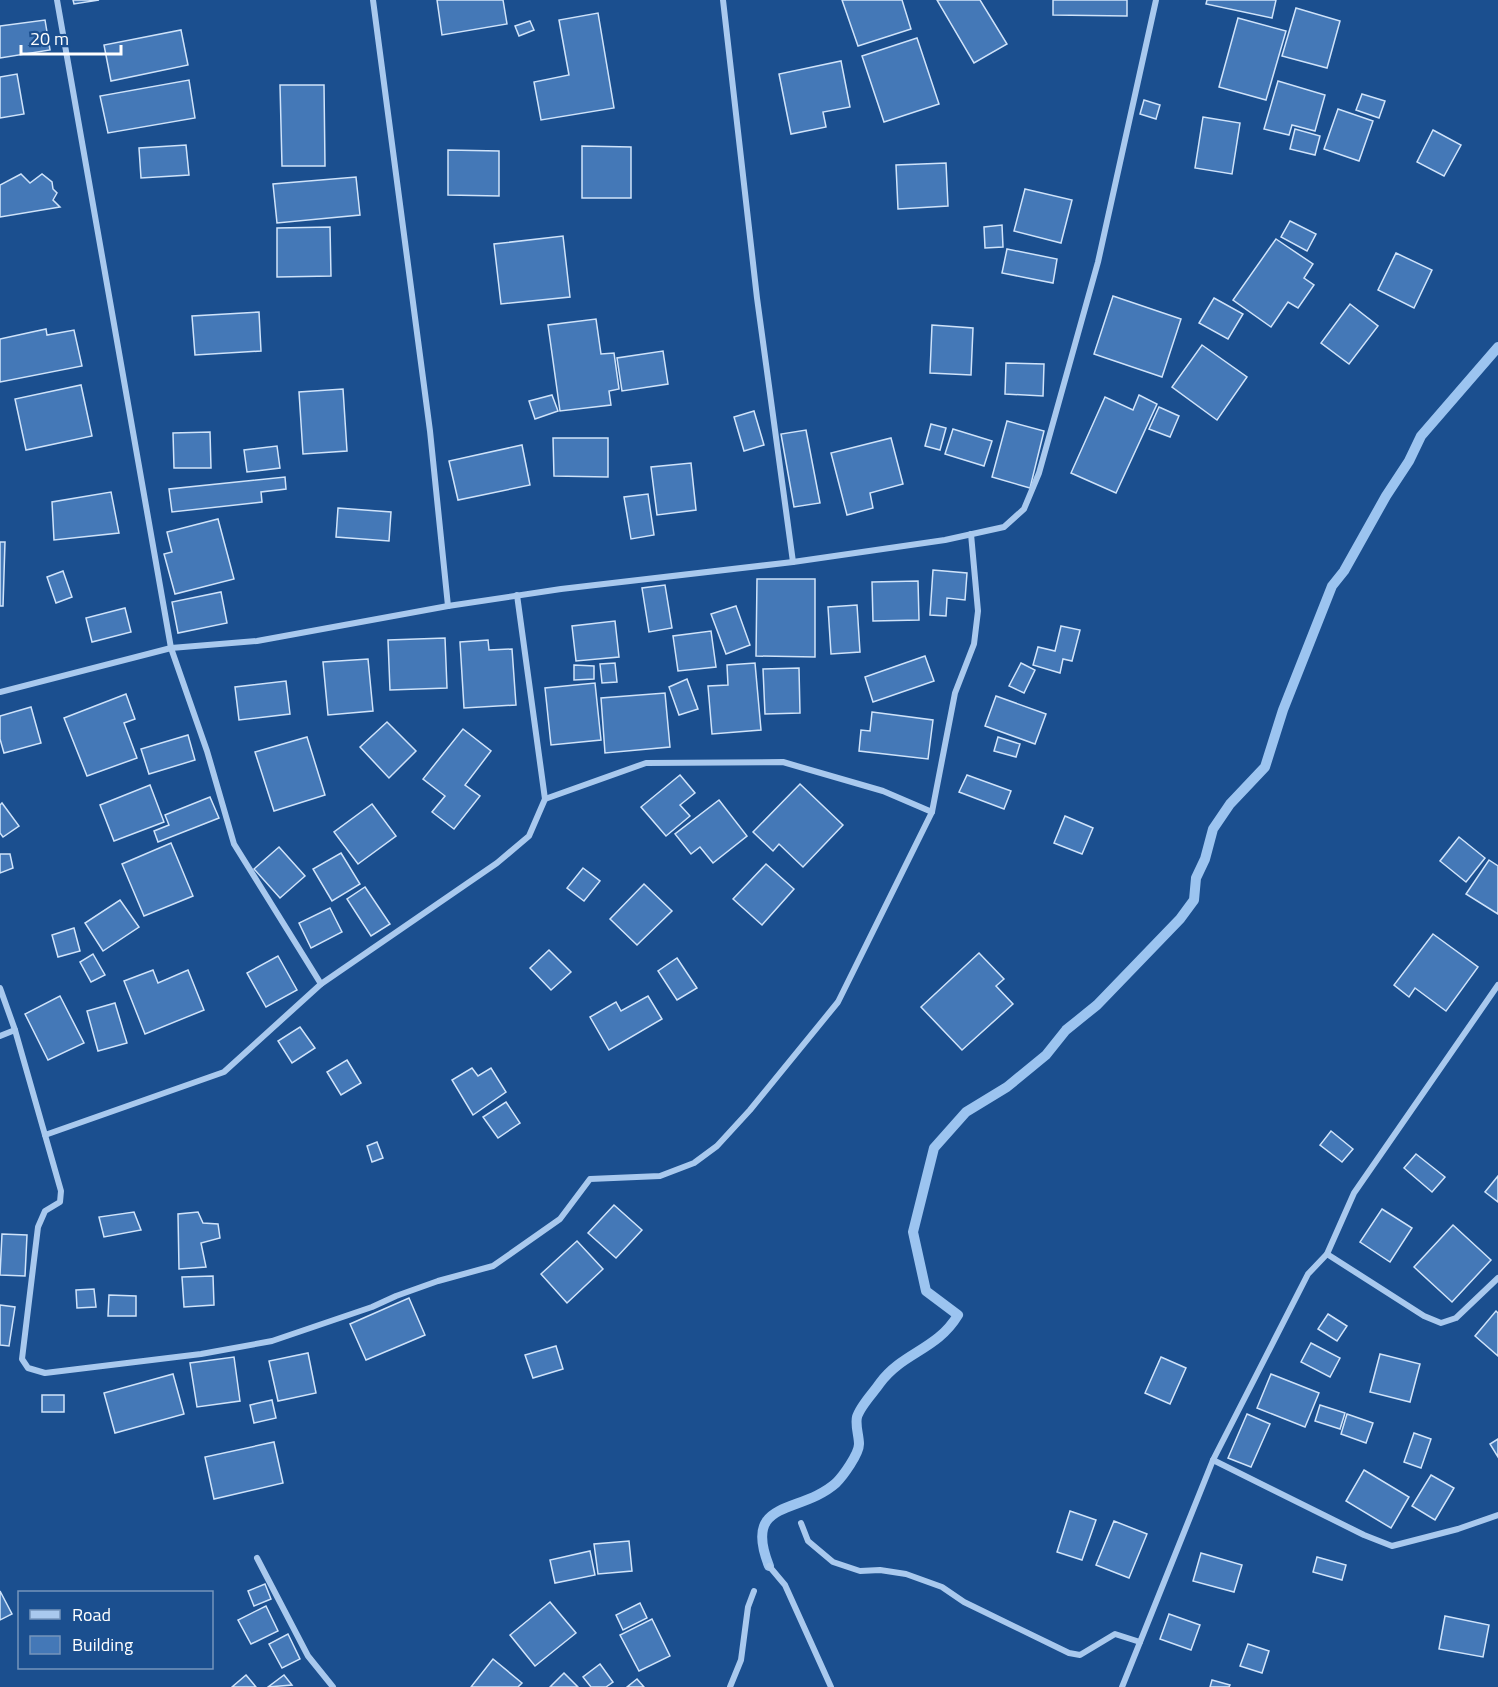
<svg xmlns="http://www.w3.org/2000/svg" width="1498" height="1687" font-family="'Titillium Web',sans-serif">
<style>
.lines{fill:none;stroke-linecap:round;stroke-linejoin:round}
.stream{stroke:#9cc4f0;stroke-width:10}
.building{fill:#4478b7;stroke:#cfe3fa;stroke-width:1.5}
.minor{stroke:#a9c9ee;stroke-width:6}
</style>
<rect width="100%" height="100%" fill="#1b4f8f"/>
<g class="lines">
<!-- stream -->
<path class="stream" d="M769 1566C742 1498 800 1515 836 1483 843 1476 859 1454 859 1444 859 1436 855 1425 857 1417 860 1406 874 1392 880 1383 903 1352 937 1350 958 1315L926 1291 913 1232 934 1148 966 1112 1007 1087 1046 1055 1066 1030 1097 1005 1180 919 1194 900 1196 878 1205 859 1213 829 1230 804 1265 767 1283 710 1332 586 1344 571 1386 496 1409 461 1421 436 1498 347"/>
</g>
<!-- building -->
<g class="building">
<polygon points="73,0 99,0 74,4"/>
<polygon points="437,0 503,0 507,24 442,35"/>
<polygon points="842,0 902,0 911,29 858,46"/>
<polygon points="937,0 980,0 1007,44 974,63"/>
<polygon points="1053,0 1127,0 1127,16 1053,15"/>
<polygon points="1207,0 1276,0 1272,18 1206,4"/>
<polygon points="1296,8 1340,21 1327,68 1282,56"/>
<polygon points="598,13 614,108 541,120 534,82 569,75 559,20"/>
<polygon points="1238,18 1286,31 1266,100 1219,87"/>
<polygon points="45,20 50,50 0,58 0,26"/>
<polygon points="530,21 534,30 519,36 515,26"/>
<polygon points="181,30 188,65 111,81 104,45"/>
<polygon points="917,38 939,104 884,122 862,56"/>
<polygon points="841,61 850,107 823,112 826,127 791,134 779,74"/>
<polygon points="17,74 24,114 0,118 0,77"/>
<polygon points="189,80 195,118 108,133 100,96"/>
<polygon points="1278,81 1325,95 1315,131 1292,125 1289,135 1264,129"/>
<polygon points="280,85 324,85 325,166 282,166"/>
<polygon points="1362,94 1385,101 1379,118 1356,110"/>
<polygon points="1144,100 1160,105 1156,119 1140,114"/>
<polygon points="1338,109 1373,121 1359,161 1324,149"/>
<polygon points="1203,117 1240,123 1232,174 1195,168"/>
<polygon points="1295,129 1320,136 1315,155 1290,149"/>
<polygon points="1433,130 1461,145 1444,176 1417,162"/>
<polygon points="186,145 189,175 141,178 139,148"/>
<polygon points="582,146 631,147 631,198 582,198"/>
<polygon points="448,150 499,151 499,196 448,195"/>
<polygon points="946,163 948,206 898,209 896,165"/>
<polygon points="21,174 30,183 42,174 52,182 53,189 57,193 53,200 60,207 0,217 0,185"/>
<polygon points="356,177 360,215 277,223 273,184"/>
<polygon points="1025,189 1072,200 1061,243 1014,231"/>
<polygon points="1290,221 1316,234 1307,251 1281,237"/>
<polygon points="1002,225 1003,247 985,248 984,227"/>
<polygon points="330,227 331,276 277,277 277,228"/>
<polygon points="563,236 570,297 501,304 494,244"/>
<polygon points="1276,239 1313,264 1304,278 1314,285 1298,308 1288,302 1271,327 1233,300"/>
<polygon points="1007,249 1057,259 1053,283 1002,273"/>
<polygon points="1396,253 1432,270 1414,308 1378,290"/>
<polygon points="1113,296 1181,319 1162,377 1094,354"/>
<polygon points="1214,298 1243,314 1228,339 1199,323"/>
<polygon points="1350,304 1378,326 1349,364 1321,343"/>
<polygon points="259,312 261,351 195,355 192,316"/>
<polygon points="596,319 601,354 614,353 619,389 609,391 611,405 560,411 548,325"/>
<polygon points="932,325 973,328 971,375 930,373"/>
<polygon points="46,329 47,335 74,330 82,366 0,382 0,339"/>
<polygon points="1202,345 1247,377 1217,420 1172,387"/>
<polygon points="663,351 668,384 622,391 617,358"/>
<polygon points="1006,363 1044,364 1043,396 1005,394"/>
<polygon points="81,385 92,436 26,450 15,399"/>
<polygon points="343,389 347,451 303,454 299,392"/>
<polygon points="552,395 558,411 535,419 529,401"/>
<polygon points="1139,395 1157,404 1116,493 1071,473 1105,397 1133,410"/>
<polygon points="1159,407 1179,416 1170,437 1149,429"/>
<polygon points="754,411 764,445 744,451 734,417"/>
<polygon points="1007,421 1044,431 1030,488 992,477"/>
<polygon points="931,424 946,428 940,450 925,446"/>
<polygon points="953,429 992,441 984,466 945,454"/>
<polygon points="806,430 820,503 794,507 781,434"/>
<polygon points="210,432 211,468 174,468 173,433"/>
<polygon points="553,438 608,438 608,477 554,476"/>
<polygon points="891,438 903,484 870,493 873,508 847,515 831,453"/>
<polygon points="522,445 530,485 458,500 449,461"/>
<polygon points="277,446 280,468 247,472 244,450"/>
<polygon points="691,463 696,510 657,515 651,467"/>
<polygon points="285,477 286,489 261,492 262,502 172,512 169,489"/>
<polygon points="111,492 119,533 54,540 52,502"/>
<polygon points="648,494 654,535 631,539 624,497"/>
<polygon points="338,508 391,512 389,541 336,537"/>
<polygon points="218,519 234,579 175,594 164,554 172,552 167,532"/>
<polygon points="0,542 5,542 3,606 0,606"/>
<polygon points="933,570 967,573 965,600 947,598 946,616 930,615"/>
<polygon points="63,571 72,597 56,603 47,577"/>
<polygon points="757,579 815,579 815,657 756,656"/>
<polygon points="918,581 919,620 873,621 872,582"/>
<polygon points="665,585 672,628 649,632 642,588"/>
<polygon points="221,592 227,623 178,633 172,602"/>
<polygon points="857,605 860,652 831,654 828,607"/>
<polygon points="736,606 750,645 726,654 711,614"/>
<polygon points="125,608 131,632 92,642 86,618"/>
<polygon points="615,621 619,657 576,661 572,626"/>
<polygon points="1061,626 1080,630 1072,661 1063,659 1060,673 1033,665 1038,647 1055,651"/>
<polygon points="711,631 716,667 678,671 673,636"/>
<polygon points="445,638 447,688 390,690 388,640"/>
<polygon points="488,640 489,650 512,649 516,705 464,708 460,642"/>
<polygon points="925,656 934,681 873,702 865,677"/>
<polygon points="368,659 373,711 328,715 323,662"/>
<polygon points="615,663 617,682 602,683 600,664"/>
<polygon points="755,663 761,730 712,734 708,686 728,685 727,665"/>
<polygon points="1021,663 1035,670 1024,693 1009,686"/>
<polygon points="574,665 594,666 594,679 574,680"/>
<polygon points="799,668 800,713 765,714 763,669"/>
<polygon points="687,679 698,709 679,715 669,687"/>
<polygon points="286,681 290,714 239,720 235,687"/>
<polygon points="595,683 601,740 551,745 545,688"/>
<polygon points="665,693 670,747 605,753 601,698"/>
<polygon points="126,694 135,719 124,723 137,758 87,776 64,718"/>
<polygon points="996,696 1046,714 1035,744 985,726"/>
<polygon points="31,707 41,743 4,753 0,739 0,716"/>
<polygon points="872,712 933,720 928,759 859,751 861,730 870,731"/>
<polygon points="387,722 416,751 389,778 360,747"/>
<polygon points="463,729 491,751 465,785 480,796 454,829 432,812 445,796 423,779"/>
<polygon points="188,735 195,760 149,774 141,749"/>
<polygon points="307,737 325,795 274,811 255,752"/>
<polygon points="998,737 1020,744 1016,757 994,751"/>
<polygon points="680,775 695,793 680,805 690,816 666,836 641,807"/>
<polygon points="967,775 1011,791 1004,809 959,792"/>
<polygon points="800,784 843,825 803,867 779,844 773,851 753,832"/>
<polygon points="150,785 164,822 114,841 100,805"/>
<polygon points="210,797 219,818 158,842 154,831 169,825 165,815"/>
<polygon points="719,800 747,836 713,863 700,847 691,854 675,834"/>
<polygon points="2,803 19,826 3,837 0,833 0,805"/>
<polygon points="372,804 396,836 358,864 334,832"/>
<polygon points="1065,816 1093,828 1082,854 1054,843"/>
<polygon points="1459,837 1485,858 1466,882 1440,861"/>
<polygon points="171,843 193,896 144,916 122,864"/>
<polygon points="279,847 305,876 280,898 254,869"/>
<polygon points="341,853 360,884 332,901 313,869"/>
<polygon points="0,854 10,854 13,868 0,873"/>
<polygon points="1489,860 1498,866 1498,914 1466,894"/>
<polygon points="766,864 794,889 762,925 733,899"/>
<polygon points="583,868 600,881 584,901 567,888"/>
<polygon points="644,884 672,911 637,945 610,919"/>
<polygon points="365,887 390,924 371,936 347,899"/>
<polygon points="120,900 139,927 103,951 85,923"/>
<polygon points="330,908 342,932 311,948 299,923"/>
<polygon points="74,928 80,951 58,957 52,935"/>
<polygon points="1433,934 1478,967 1446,1011 1415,988 1409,997 1394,985"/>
<polygon points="549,950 571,972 551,990 530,968"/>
<polygon points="979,953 1004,979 996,986 1013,1004 962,1050 921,1007"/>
<polygon points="93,954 105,975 91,982 80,962"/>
<polygon points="278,956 297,990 266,1007 247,973"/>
<polygon points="677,958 697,988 677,1000 658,971"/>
<polygon points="153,970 158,983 188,970 204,1010 145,1034 124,981"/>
<polygon points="60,996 84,1043 48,1060 25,1014"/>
<polygon points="648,996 662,1019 609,1050 590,1017 616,1002 621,1011"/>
<polygon points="115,1003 127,1043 98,1051 87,1011"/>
<polygon points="300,1027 315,1048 292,1063 278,1041"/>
<polygon points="347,1060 361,1083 341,1095 327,1072"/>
<polygon points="472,1068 478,1076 491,1068 506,1092 473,1115 452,1080"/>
<polygon points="506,1102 520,1123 498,1138 483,1117"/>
<polygon points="1331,1131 1353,1149 1342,1162 1320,1145"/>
<polygon points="377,1142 383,1158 372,1162 367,1146"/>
<polygon points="1416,1154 1445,1177 1432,1192 1404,1168"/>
<polygon points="1498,1176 1498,1202 1485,1192"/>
<polygon points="614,1205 642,1230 616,1258 588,1233"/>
<polygon points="1382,1209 1412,1228 1390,1262 1360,1242"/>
<polygon points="134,1212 141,1230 104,1237 99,1217"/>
<polygon points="198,1212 203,1223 218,1224 220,1238 201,1243 206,1267 179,1269 178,1214"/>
<polygon points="1453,1225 1491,1260 1452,1302 1414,1267"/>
<polygon points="2,1234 27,1235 25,1276 0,1275"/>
<polygon points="577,1241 603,1269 567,1303 541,1274"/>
<polygon points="213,1276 214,1305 184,1307 182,1277"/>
<polygon points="94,1289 96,1307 77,1308 76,1290"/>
<polygon points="109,1295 136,1296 136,1316 108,1316"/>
<polygon points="409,1298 425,1335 366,1360 350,1324"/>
<polygon points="0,1305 15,1307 9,1346 0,1345"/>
<polygon points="1496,1311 1498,1313 1498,1356 1475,1336"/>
<polygon points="1328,1314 1347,1326 1337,1341 1318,1329"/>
<polygon points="1311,1343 1340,1358 1330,1377 1301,1362"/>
<polygon points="556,1346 563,1369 533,1378 525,1355"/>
<polygon points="308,1353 316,1393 278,1401 269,1361"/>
<polygon points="1380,1354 1420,1364 1410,1402 1370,1392"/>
<polygon points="234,1357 240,1401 197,1407 190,1363"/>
<polygon points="1161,1357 1186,1368 1170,1404 1145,1393"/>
<polygon points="173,1374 184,1414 115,1433 104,1393"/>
<polygon points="1271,1374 1319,1393 1305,1427 1257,1408"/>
<rect x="42" y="1395" width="22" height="17"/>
<polygon points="272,1400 276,1418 254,1423 250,1405"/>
<polygon points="1320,1405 1345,1413 1340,1429 1315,1421"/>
<polygon points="1247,1414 1270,1424 1251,1467 1228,1458"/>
<polygon points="1347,1414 1373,1423 1366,1443 1341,1434"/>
<polygon points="1414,1433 1431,1439 1421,1468 1404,1462"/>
<polygon points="1498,1439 1498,1457 1490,1444"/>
<polygon points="274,1442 283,1483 214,1499 205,1457"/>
<polygon points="1364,1470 1409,1497 1391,1528 1346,1501"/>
<polygon points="1431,1475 1454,1488 1435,1520 1412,1506"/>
<polygon points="1070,1511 1096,1520 1082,1560 1057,1552"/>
<polygon points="1114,1521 1147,1534 1129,1578 1096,1565"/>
<polygon points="629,1541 632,1571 598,1574 594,1544"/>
<polygon points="590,1551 595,1575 555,1583 550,1560"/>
<polygon points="1201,1553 1242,1565 1234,1592 1193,1581"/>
<polygon points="1317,1557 1346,1565 1342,1580 1313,1572"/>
<polygon points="265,1584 271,1599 254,1606 248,1591"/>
<polygon points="0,1591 12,1614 0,1620"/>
<polygon points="550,1602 576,1633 535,1666 510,1635"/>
<polygon points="640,1603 647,1618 623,1630 616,1615"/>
<polygon points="266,1606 278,1631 251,1644 238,1620"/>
<polygon points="1169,1614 1200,1625 1191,1650 1160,1639"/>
<polygon points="1445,1616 1489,1625 1483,1657 1439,1649"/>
<polygon points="652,1619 670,1656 639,1671 620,1635"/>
<polygon points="288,1634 300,1659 282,1668 269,1644"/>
<polygon points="1248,1644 1269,1651 1262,1673 1240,1666"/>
<polygon points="493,1659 522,1683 518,1687 471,1687"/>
<polygon points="600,1664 613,1682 606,1687 591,1687 583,1677"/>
<polygon points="564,1673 578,1687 550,1687"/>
<polygon points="246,1675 256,1687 232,1687"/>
<polygon points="284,1675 292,1685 268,1687"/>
<polygon points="637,1679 644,1687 627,1687"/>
<polygon points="1212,1680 1230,1685 1229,1687 1210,1687"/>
</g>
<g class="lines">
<!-- minor -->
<g class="minor">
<polyline points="57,0 171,648 207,751 234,844 321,984"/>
<polyline points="373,0 430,431 448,606"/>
<polyline points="723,0 757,298 793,562"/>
<polyline points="0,692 171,648 257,641 448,606 561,589 793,562 945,540 1004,527 1024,509 1039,473 1098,262 1156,0"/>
<polyline points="545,799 646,763 783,762 883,791 932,812"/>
<polyline points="0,988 15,1030 61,1191 60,1202 45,1211 38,1227 22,1359 28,1368 45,1373 201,1354 272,1341 372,1307 396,1296 438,1281 493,1266 560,1219 590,1179 660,1176 694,1163 717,1146 750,1110 838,1002 932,812 955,693 974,644 978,611 971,534"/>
<polyline points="0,1036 15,1030"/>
<polyline points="45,1135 224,1072 321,984 497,863 529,836 545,799 517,595"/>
<polyline points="1327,1254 1424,1316 1441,1323 1456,1318 1498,1278"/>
<polyline points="1213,1460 1364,1535 1392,1546 1458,1529 1498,1515"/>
<polyline points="801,1523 808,1541 833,1562 860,1571 880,1570 906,1574 942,1587 964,1602 1069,1653 1080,1655 1115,1634 1140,1642"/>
<polyline points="257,1558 308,1656 333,1687"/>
<polyline points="769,1566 785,1585 831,1687"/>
<polyline points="730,1687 741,1660 748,1607 754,1591"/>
<polyline points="1122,1687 1213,1460 1308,1274 1327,1254 1354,1193 1498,985"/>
</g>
</g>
<!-- legend -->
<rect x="18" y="1591" width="195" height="78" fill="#1b4f8f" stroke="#7695bc" stroke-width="1.5"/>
<rect x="30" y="1610" width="30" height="9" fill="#a9c9ee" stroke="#7695bc" stroke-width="1.5"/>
<text x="72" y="1621" font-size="18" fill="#ffffff">Road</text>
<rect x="30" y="1636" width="30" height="18" fill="#4478b7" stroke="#7695bc" stroke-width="1.5"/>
<text x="72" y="1651" font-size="18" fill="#ffffff">Building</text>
<!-- scale -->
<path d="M21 45v9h100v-9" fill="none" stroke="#ffffff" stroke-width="3"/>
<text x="30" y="45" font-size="18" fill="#ffffff" stroke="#1b4f8f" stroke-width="4.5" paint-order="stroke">20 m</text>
</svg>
